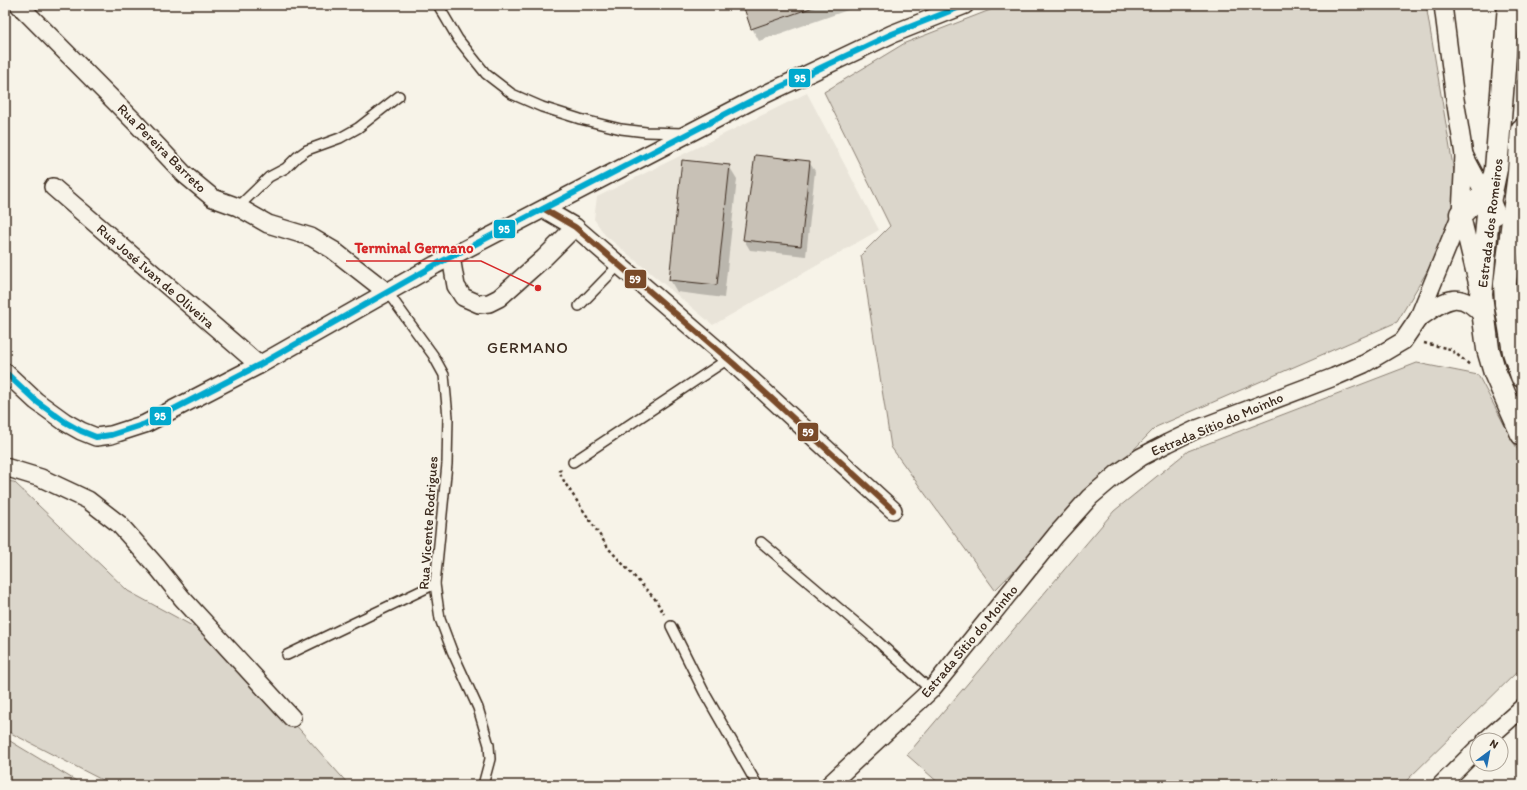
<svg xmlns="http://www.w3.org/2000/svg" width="1527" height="790" font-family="Itim,sans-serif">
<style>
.built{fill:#e9e4d9}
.green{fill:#dbd6cb;stroke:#8b8074}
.shadow{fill:#0003}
.building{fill:#c8c1b6;stroke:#3b2a1e}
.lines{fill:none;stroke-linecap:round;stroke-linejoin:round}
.service-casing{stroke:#3b2a1e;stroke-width:12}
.minor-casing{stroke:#3b2a1e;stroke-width:20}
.primary-casing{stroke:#3b2a1e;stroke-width:25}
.path{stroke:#3b2a1e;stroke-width:2.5;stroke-dasharray:3 3;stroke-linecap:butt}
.service{stroke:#f7f3e8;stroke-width:9}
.minor{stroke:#f7f3e8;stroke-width:17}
.primary{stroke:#f7f3e8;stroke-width:22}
.bus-1-casing{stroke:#f7f3e8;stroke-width:9}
.bus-2-casing{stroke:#f7f3e8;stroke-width:9}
.bus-1{stroke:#7a4b2a;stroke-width:6}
.bus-2{stroke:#00a9ce;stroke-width:6}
.labels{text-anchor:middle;stroke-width:3.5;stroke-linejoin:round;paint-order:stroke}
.street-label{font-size:14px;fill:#3b2a1e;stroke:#f7f3e8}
.quarter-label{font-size:16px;letter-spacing:1px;fill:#3b2a1e;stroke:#f7f3e8}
.leader{fill:none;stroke:#d62828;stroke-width:1.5}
.callout-dot{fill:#d62828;stroke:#f7f3e8;stroke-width:1.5}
.callout-label{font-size:15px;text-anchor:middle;font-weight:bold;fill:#d62828;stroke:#f7f3e8;stroke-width:3.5;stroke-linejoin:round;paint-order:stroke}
.line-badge{stroke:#f7f3e8;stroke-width:1.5}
.badge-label{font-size:11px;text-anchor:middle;font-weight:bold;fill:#fff}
</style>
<rect width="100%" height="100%" fill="#f7f3e8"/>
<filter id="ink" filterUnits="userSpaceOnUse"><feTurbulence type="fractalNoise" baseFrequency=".025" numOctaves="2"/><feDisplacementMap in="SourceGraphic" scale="8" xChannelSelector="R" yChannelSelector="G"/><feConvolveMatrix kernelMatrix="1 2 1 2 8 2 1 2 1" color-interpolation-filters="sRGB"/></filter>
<g filter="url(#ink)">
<!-- built -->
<polygon class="built" points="807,93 879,230 713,325 605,235 594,219 597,197"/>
<!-- green -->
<g class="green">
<polygon points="1003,5 1426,5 1461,214 1397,322 1156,427 995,590 891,447 861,255 890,226 824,92 905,43"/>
<polygon points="1417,363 1478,375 1522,458 1522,667 1402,785 941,785 907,755 1114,511 1188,451"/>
<polygon points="5,481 14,482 128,591 222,642 349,785 106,785 104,781 5,730"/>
<polygon points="5,738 83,785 5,785"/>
</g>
<!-- shadow -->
<g class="shadow">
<polygon points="744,5 862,5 759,41 752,28"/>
<polygon points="809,162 815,171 806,256 750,250 744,240"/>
<polygon points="729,166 737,179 724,298 677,292 670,280"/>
</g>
<!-- building -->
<g class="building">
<polygon points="743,5 819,5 751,29"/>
<polygon points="755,155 810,161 801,246 743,240"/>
<polygon points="682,160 730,165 717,285 669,280"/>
</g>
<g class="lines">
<!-- service casing -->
<g class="service-casing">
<g id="service">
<polyline points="438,5 458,39 486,74 512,94 542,107 580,119 621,129 646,132 683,133"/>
<polyline points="238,207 269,177 286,168 297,157 307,150 340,138 358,128 399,96"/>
<polyline points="388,293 433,355 444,375 448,417 447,464 435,584 440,619 452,651 478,708 489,745 490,759 483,785"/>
<polyline points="579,306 619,265"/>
<polyline points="573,462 728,359"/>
<polyline points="761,542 875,639 931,690"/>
<polyline points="671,626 704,692 755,781 758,785"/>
<polyline points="287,655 435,584"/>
</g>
</g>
<!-- minor casing -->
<g class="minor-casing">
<g id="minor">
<polyline points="19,5 134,121 184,174 213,198 238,207 268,224 311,237 333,250 388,293"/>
<polyline points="1443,5 1455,99 1464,155 1461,214 1478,285"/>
<polyline points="1464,155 1489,202"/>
<polyline points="53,187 259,365"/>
<polyline points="544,209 575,227 734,364 893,510"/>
<polyline points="451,257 456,286 463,297 479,304 489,303 499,298 544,258 575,227"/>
<path d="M1418 319C1444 301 1458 287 1483 316"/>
<polyline points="5,372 36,401 65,422 81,431 96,437 111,435 145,424 259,365 435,265 751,101 892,34 965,5"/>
<polyline points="5,467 41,478 88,500 119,524 158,568 182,598 292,718"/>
<polyline points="1486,740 1522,708"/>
<polyline points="829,785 931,690 1056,535 1090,497 1117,474 1141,457 1168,443 1197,429 1334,377 1364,364 1403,341 1418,319 1461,214"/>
<polyline points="1441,785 1477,749"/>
</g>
</g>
<!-- primary casing -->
<g class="primary-casing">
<g id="primary">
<polyline points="1509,5 1496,169 1489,202 1481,295 1488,349 1495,373 1522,434"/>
<polyline points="1522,130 1519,173 1505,284 1506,304 1514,352 1522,376"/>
<polyline points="1461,214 1472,203 1477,200 1489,202 1494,214"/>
</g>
</g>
<!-- path -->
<g class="path">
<polyline points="1424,343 1450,349 1470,365"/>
<polyline points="561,469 559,471 565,483 609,549 655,599 664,614"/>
</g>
<!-- service -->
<use href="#service" class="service"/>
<!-- minor -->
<use href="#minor" class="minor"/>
<!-- primary -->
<use href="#primary" class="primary"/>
<!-- bus-1 casing -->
<g class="bus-1-casing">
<polyline id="bus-1" points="544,209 575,227 734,364 893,510"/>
</g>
<!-- bus-2 casing -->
<g class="bus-2-casing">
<polyline id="bus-2" points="5,372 36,401 65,422 81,431 96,437 111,435 145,424 259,365 435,265 751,101 892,34 965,5"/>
</g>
<!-- bus-1 -->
<use href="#bus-1" class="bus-1"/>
<!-- bus-2 -->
<use href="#bus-2" class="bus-2"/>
</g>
</g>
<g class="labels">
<!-- street labels -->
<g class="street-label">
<text transform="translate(162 148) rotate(45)" y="5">Rua Pereira Barreto</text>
<text transform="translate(1490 223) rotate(-83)" y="5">Estrada dos Romeiros</text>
<text transform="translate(156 276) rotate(41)" y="5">Rua José Ivan de Oliveira</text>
<text transform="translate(1217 424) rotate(-23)" y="5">Estrada Sítio do Moinho</text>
<text transform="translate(428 523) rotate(-86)" y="5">Rua Vicente Rodrigues</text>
<text transform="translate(969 641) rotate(-50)" y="5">Estrada Sítio do Moinho</text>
</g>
<!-- quarter labels -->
<g class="quarter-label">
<text x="528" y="353">GERMANO</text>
</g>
</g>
<!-- callouts -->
<path class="leader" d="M538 288L481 261H346"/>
<circle class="callout-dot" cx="538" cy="288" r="4"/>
<g class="callout-label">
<text x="414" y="253">Terminal Germano</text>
</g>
<g class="line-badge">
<rect x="788" y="68" width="23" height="20" rx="4" fill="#00a9ce"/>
<rect x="493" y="219" width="23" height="20" rx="4" fill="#00a9ce"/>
<rect x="624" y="269" width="23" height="20" rx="4" fill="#7a4b2a"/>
<rect x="149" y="406" width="23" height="20" rx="4" fill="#00a9ce"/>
<rect x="797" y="422" width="22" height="20" rx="4" fill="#7a4b2a"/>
</g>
<g class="badge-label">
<text x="800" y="82">95</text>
<text x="504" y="233">95</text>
<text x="635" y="283">59</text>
<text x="160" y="420">95</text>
<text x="808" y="436">59</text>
</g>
<!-- margin -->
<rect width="1527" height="790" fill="none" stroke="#f7f3e8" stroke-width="20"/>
<rect x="10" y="10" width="1507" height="770" fill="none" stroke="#3b2a1e" stroke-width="1.5" filter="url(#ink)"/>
<!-- north arrow -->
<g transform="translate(1489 752) rotate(32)"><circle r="19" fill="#f7f3e8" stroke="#aca397"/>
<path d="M0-3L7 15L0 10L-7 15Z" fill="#1f6fb2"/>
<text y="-6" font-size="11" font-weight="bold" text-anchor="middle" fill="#3b2a1e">N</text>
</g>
</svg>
